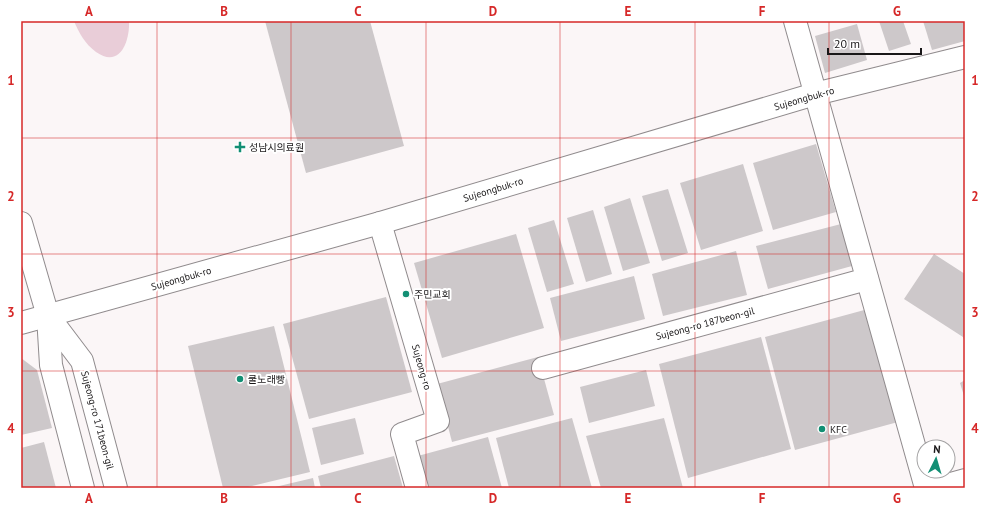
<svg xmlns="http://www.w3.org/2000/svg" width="986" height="509" font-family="'PT Sans','Noto Sans KR',sans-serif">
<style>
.green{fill:#e9cdd8}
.building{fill:#cdc8ca}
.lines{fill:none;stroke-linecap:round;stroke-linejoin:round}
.minor-casing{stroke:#908b8d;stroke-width:24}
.major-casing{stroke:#908b8d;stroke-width:24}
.minor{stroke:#fff;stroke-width:22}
.major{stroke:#fff;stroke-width:22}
.grid{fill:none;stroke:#d62828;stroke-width:1;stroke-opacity:0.55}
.poi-dot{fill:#128f74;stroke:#fff;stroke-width:1.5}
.labels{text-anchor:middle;stroke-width:4;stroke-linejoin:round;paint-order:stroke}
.street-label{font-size:10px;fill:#191718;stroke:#fff}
.poi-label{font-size:10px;fill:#191718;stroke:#fff;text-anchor:start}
.neatline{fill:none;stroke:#d62828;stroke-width:1.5}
.grid-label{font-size:13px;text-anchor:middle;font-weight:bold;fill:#d62828}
</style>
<rect width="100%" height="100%" fill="#fbf6f7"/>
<!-- green -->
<path class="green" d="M74 21H129C130 41 120 69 96 52 85 44 79 33 74 21Z"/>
<!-- building -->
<g class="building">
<polygon points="265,21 370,21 404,146 306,173"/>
<polygon points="879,21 903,21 911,44 889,51"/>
<polygon points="923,21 965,21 965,41 932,50"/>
<polygon points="857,24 867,60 825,73 815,36"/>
<polygon points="816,144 836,212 773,230 753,163"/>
<polygon points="743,164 763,231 701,250 680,183"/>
<polygon points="668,189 688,253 662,261 642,196"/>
<polygon points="630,198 650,263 623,271 604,207"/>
<polygon points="593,210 612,274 586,282 567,218"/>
<polygon points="554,220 574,284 547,292 528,228"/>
<polygon points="841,224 852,266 768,289 756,246"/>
<polygon points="516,234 544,328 442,358 414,263"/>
<polygon points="736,251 747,295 663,316 652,274"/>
<polygon points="934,254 965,274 965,342 963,337 904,299"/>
<polygon points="634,276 645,319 561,341 550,298"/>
<polygon points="386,297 412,392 309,419 283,324"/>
<polygon points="868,309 898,422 795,450 765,337"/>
<polygon points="274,326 310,472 244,488 223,488 188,346"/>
<polygon points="761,337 791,449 688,478 659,364"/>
<polygon points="538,357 554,415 452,442 437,384"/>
<polygon points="21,358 37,370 52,428 21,435"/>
<polygon points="646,370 655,406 589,423 580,387"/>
<polygon points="965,380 965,399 960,383"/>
<polygon points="355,418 364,454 321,465 312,428"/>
<polygon points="572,418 592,488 509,488 496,438"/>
<polygon points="664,418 683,488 601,488 586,436"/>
<polygon points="488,437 502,488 422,488 414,457"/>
<polygon points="44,442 56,488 21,488 21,448"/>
<polygon points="394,456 403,488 321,488 318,476"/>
<polygon points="313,478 315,488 275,488 275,487"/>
</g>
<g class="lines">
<!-- minor casing -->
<g class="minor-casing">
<g id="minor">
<polyline points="795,21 926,488"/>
<polyline points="21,223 48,316 51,365 83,488"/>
<polyline points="380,223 438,421 402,434 417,488"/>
<polyline points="48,316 82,361 116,488"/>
<polyline points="21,323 380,223 815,94 965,57"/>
<polyline points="543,368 867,279"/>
</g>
</g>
<!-- major casing -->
<g class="major-casing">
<polyline id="major" points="936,488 965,480"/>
</g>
<!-- minor -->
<use href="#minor" class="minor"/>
<!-- major -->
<use href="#major" class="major"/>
</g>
<!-- grid -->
<path class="grid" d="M157 21V488M291 21V488M426 21V488M560 21V488M695 21V488M829 21V488M21 138H965M21 254H965M21 371H965"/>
<!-- markers -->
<g class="poi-dot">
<path d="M238 141h4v4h4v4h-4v4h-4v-4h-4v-4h4z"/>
<circle cx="406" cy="294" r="4"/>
<circle cx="240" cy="379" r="4"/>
<circle cx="822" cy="429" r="4"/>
</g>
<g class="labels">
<!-- street labels -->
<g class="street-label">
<text transform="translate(804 98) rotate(-16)" y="4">Sujeongbuk-ro</text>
<text transform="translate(493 189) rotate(-17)" y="4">Sujeongbuk-ro</text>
<text transform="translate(181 278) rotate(-16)" y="4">Sujeongbuk-ro</text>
<text transform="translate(705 323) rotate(-15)" y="4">Sujeong-ro 187beon-gil</text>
<text transform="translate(422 367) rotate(74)" y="4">Sujeong-ro</text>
<text transform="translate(98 420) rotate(75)" y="4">Sujeong-ro 171beon-gil</text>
</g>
<!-- poi labels -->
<g class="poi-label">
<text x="249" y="151">성남시의료원</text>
<text x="414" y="298">주민교회</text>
<text x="248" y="383">쿨노래빵</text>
<text x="830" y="433">KFC</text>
</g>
</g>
<!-- border -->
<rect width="986" height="509" fill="none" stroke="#ffffff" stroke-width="44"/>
<!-- north arrow -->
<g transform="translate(936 459) rotate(5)"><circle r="19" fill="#ffffff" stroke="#a3a2a3"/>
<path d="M0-3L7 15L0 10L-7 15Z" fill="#128f74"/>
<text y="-6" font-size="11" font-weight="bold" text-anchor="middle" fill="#191718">N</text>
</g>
<!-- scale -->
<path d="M828 48v6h93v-6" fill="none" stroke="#191718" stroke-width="2"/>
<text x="834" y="48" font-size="12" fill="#191718" stroke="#ffffff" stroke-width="3" paint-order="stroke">20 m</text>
<rect x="22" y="22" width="942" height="465" class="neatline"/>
<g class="grid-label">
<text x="89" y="16">A</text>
<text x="224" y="16">B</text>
<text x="358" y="16">C</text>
<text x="493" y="16">D</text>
<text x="628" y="16">E</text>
<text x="762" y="16">F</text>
<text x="897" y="16">G</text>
<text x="11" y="85">1</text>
<text x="975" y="85">1</text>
<text x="11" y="201">2</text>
<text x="975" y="201">2</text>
<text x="11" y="317">3</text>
<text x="975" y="317">3</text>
<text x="11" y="433">4</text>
<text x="975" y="433">4</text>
<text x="89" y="503">A</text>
<text x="224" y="503">B</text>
<text x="358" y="503">C</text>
<text x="493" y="503">D</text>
<text x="628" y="503">E</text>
<text x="762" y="503">F</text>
<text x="897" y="503">G</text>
</g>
</svg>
